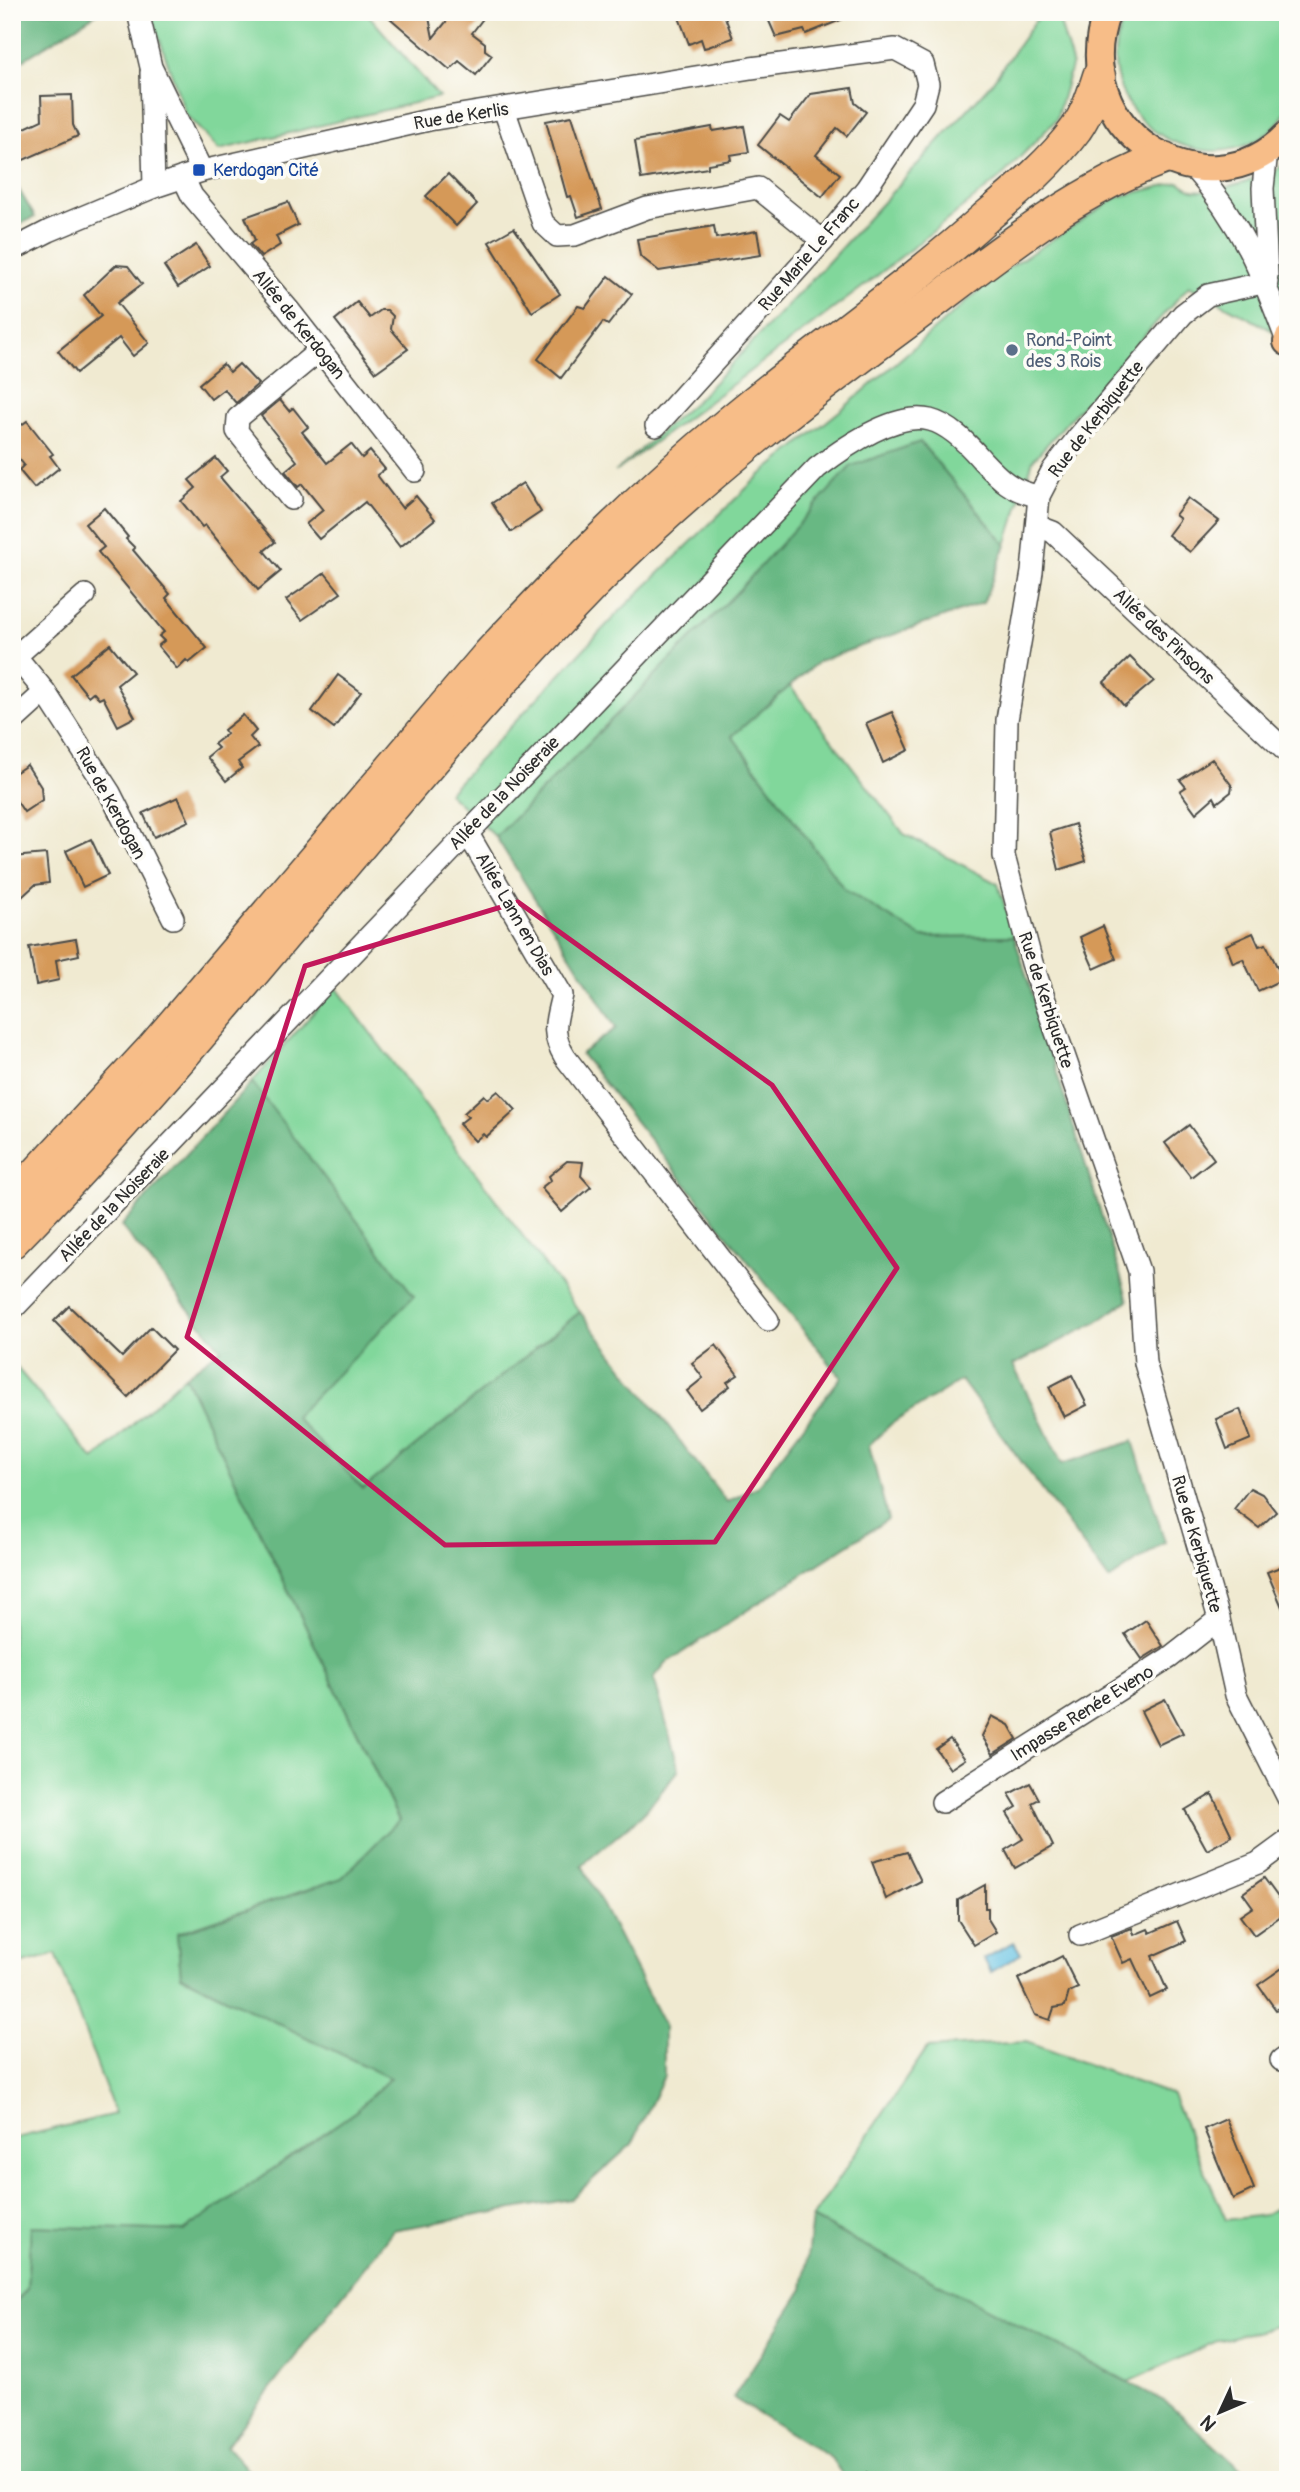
<svg xmlns="http://www.w3.org/2000/svg" width="1300" height="2492" font-family="Pangolin,sans-serif">
<style>
.green{fill:#81d79b;stroke:#568163;stroke-width:2}
.forest{fill:#68b883;stroke:#4a7257;stroke-width:2}
.water{fill:#65c2e3;stroke:#487687;stroke-width:2}
.building{fill:#d59958}
.lines{fill:none;stroke-linecap:round;stroke-linejoin:round}
.minor-casing{stroke:#494844;stroke-width:24}
.major-casing{stroke:#494844;stroke-width:30}
.highway-casing{stroke:#494844;stroke-width:35}
.path{stroke:#494844;stroke-width:4.5;stroke-dasharray:2 5;stroke-linecap:butt}
.minor{stroke:#fff;stroke-width:21}
.major{stroke:#f7bd88;stroke-width:26}
.highway{stroke:#f7bd88;stroke-width:32}
.marked{fill:none;stroke:#c2185b;stroke-width:5;stroke-linejoin:round}
.transit-dot{fill:#1a4fb4;stroke:#fdfcf7;stroke-width:2.5}
.service-dot{fill:#5c6f8a;stroke:#fdfcf7;stroke-width:2.5}
.labels{text-anchor:middle;stroke-width:7;stroke-linejoin:round;paint-order:stroke}
.street-label{font-size:18px;fill:#2b2b2b;stroke:#fdfcf7}
.transit-label{font-size:18px;fill:#164399;stroke:#fdfcf7;text-anchor:start}
.service-label{font-size:18px;fill:#4e5e75;stroke:#fdfcf7;text-anchor:start}
</style>
<rect width="100%" height="100%" fill="#fdfcf7"/>
<filter id="ink" filterUnits="userSpaceOnUse"><feTurbulence type="fractalNoise" baseFrequency=".0143" numOctaves="2"/><feDisplacementMap in="SourceGraphic" scale="14" xChannelSelector="R" yChannelSelector="G"/><feConvolveMatrix kernelMatrix="1 2 1 2 8 2 1 2 1" color-interpolation-filters="sRGB"/></filter>
<filter id="wash" filterUnits="userSpaceOnUse"><feTurbulence type="fractalNoise" baseFrequency=".00686" numOctaves="4" result="noise"/><feDisplacementMap in="SourceGraphic" scale="28" xChannelSelector="R" yChannelSelector="G"/><feGaussianBlur stdDeviation="1.57" result="paint"/><feColorMatrix in="noise" values="0 0 0 0 0 0 0 0 0 0 0 0 0 0 0 0 0 1.4 0 .05"/><feComposite in="paint" operator="in"/></filter>
<g filter="url(#wash)">
<rect width="100%" height="100%" fill="#f0ead1"/>
<!-- green -->
<g class="green">
<polygon points="150,12 366,12 439,97 219,150 186,115"/>
<polygon points="1034,12 1057,13 1072,63 1056,120 1000,178 868,283 615,472 698,399 820,271 990,85 1038,17"/>
<path d="M1127 12H1288V108C1240 194 1101 139 1116 43 1118 33 1123 22 1127 12Z"/>
<path d="M1288 161V339L1189 286 1033 460 1006 545 920 442 740 589 496 837 448 793 615 616 758 477 852 401 996 276 1118 197 1179 182C1183 184 1189 189 1193 190 1215 194 1273 176 1288 161Z"/>
<polygon points="790,686 904,834 998,884 1014,936 922,937 845,890 732,736"/>
<polygon points="336,987 580,1312 363,1489 295,1417 252,1082"/>
<polygon points="12,1362 94,1460 185,1376 399,1821 342,1878 177,1933 181,1976 390,2078 356,2111 184,2231 31,2226 27,2289 12,2307 12,2139 115,2114 56,1954 12,1966"/>
<polygon points="1026,2042 1172,2095 1226,2220 1264,2215 1288,2201 1288,2323 1217,2341 1128,2382 812,2218 927,2048"/>
</g>
<!-- forest -->
<g class="forest">
<polygon points="12,12 99,12 12,67"/>
<polygon points="12,178 35,217 12,228"/>
<polygon points="920,442 1006,545 983,603 819,661 732,736 845,890 922,937 1014,936 1128,1300 1094,1324 1013,1365 1062,1464 1133,1441 1165,1542 1109,1580 961,1380 891,1424 869,1445 888,1519 666,1663 654,1678 679,1770 642,1815 582,1865 664,2025 664,2076 632,2144 571,2199 393,2230 226,2446 257,2480 88,2480 84,2475 54,2480 12,2480 12,2307 27,2289 31,2226 184,2231 356,2111 390,2078 181,1976 177,1934 342,1878 399,1820 185,1376 221,1349 121,1226 252,1082 414,1296 295,1417 363,1489 580,1312 727,1502 757,1487 841,1377 581,1054 616,1028 496,837 740,589 851,466"/>
<polygon points="812,2218 1166,2402 1253,2480 846,2480 831,2458 733,2398 803,2289"/>
</g>
<!-- water -->
<polygon class="water" points="1014,1942 1021,1954 991,1972 984,1959"/>
<g id="blocks">
<!-- building -->
<g class="building">
<polygon points="383,12 428,12 433,38 454,12 488,12 472,33 485,43 485,50 492,55 476,75 459,61 450,70"/>
<polygon points="677,12 723,12 733,38 708,47 704,48 701,39 689,44"/>
<polygon points="765,12 858,12 858,13 806,34 804,30 776,37"/>
<polygon points="852,88 855,103 866,112 847,136 837,128 816,155 840,174 822,197 758,145 780,116 789,122 811,94"/>
<polygon points="72,95 73,125 78,136 19,162 12,146 12,134 42,120 41,96"/>
<polygon points="572,116 602,209 578,217 571,196 567,197 546,121"/>
<polygon points="744,126 749,152 730,155 731,160 708,164 708,168 641,179 635,141 712,127 713,131"/>
<polygon points="448,174 477,204 456,226 426,196"/>
<polygon points="288,202 298,225 276,236 280,245 261,257 250,244 255,240 245,217"/>
<polygon points="714,226 716,238 757,231 761,255 659,271 640,256 637,239"/>
<polygon points="514,228 560,294 532,312 489,242"/>
<polygon points="196,245 210,266 178,287 164,266"/>
<polygon points="116,265 128,266 142,284 117,303 149,343 133,356 119,338 76,373 58,351 101,316 84,295"/>
<polygon points="609,276 632,294 608,325 603,322 561,378 538,359 578,306 585,308"/>
<polygon points="357,302 370,318 381,310 387,310 393,316 391,329 408,349 376,372 335,320"/>
<polygon points="223,364 230,372 239,364 258,384 236,403 224,389 211,399 199,384"/>
<polygon points="280,400 289,411 293,408 308,427 302,432 327,463 351,444 362,458 370,451 385,469 377,475 402,508 416,496 435,519 400,547 365,502 319,539 306,524 323,510 302,484 298,487 285,471 297,461 261,416"/>
<polygon points="27,421 53,454 50,456 59,468 34,488 19,470 24,465 12,450 12,432"/>
<polygon points="216,458 227,471 220,477 275,542 264,551 281,571 258,590 205,525 202,527 181,501 196,488 189,480"/>
<polygon points="523,483 541,512 511,532 492,503"/>
<polygon points="1188,498 1219,521 1190,552 1168,535 1180,519 1175,515"/>
<polygon points="104,508 128,537 126,539 135,548 133,550 170,594 166,598 207,648 189,663 186,660 177,669 158,646 164,641 159,636 164,632 98,552 104,547 85,524"/>
<polygon points="325,573 341,593 302,620 286,600"/>
<polygon points="110,644 133,672 117,685 135,717 118,726 103,697 99,699 93,692 88,696 71,675"/>
<polygon points="1130,657 1154,681 1124,706 1104,682"/>
<polygon points="338,675 361,692 334,728 312,711"/>
<polygon points="892,712 909,750 883,763 866,723"/>
<polygon points="243,715 256,731 250,737 258,747 238,762 242,768 226,781 207,757 218,748 214,744 227,734 224,730"/>
<polygon points="1212,759 1232,786 1231,792 1217,803 1214,797 1196,813 1180,791 1186,787 1180,780"/>
<polygon points="27,765 41,787 42,800 24,812 12,794 12,775"/>
<polygon points="178,797 189,821 154,837 143,813"/>
<polygon points="1075,824 1086,861 1059,870 1050,832"/>
<polygon points="91,839 108,875 83,887 66,851"/>
<polygon points="46,854 49,883 35,885 12,906 12,857"/>
<polygon points="1103,926 1116,959 1094,969 1080,937"/>
<polygon points="1253,933 1259,946 1266,944 1283,979 1258,991 1243,959 1233,963 1226,945"/>
<polygon points="76,939 79,955 56,960 59,980 36,985 29,947"/>
<polygon points="498,1091 516,1110 486,1137 483,1134 475,1141 459,1124 468,1117 464,1113 484,1095 488,1099"/>
<polygon points="1189,1125 1214,1159 1191,1177 1165,1143"/>
<polygon points="567,1161 583,1162 581,1176 591,1187 562,1212 541,1188 551,1180 549,1176"/>
<polygon points="69,1306 122,1357 151,1327 174,1350 128,1397 54,1321"/>
<polygon points="716,1345 738,1375 727,1382 730,1386 700,1409 687,1391 703,1378 692,1363"/>
<polygon points="1072,1375 1087,1405 1064,1417 1049,1387"/>
<polygon points="1240,1409 1251,1439 1227,1449 1216,1419"/>
<polygon points="1250,1488 1262,1494 1276,1512 1259,1528 1234,1509"/>
<polygon points="1288,1564 1288,1621 1267,1572"/>
<polygon points="1146,1620 1163,1646 1142,1659 1125,1634"/>
<polygon points="1165,1699 1183,1733 1158,1745 1141,1711"/>
<polygon points="992,1716 1009,1725 1017,1739 993,1754 982,1736"/>
<polygon points="950,1739 965,1759 950,1769 936,1749"/>
<polygon points="1030,1783 1039,1799 1032,1803 1053,1846 1015,1868 1005,1850 1023,1839 1007,1813 1017,1807 1009,1794"/>
<polygon points="1212,1794 1232,1836 1207,1850 1185,1810"/>
<polygon points="907,1852 921,1881 886,1899 872,1862"/>
<polygon points="1264,1878 1288,1911 1254,1935 1240,1916 1253,1907 1243,1893"/>
<polygon points="985,1885 985,1908 988,1908 988,1919 996,1932 974,1945 958,1920 958,1900"/>
<polygon points="1177,1921 1186,1941 1152,1956 1167,1990 1150,1998 1132,1959 1123,1963 1111,1936 1132,1928 1134,1935 1148,1929 1150,1933"/>
<polygon points="1062,1956 1078,1988 1069,1992 1065,2006 1054,2008 1050,2020 1035,2015 1018,1979"/>
<polygon points="1288,1964 1288,2002 1276,2010 1258,1985"/>
<polygon points="1226,2119 1254,2189 1233,2199 1204,2129"/>
</g>
</g>
</g>
<g filter="url(#ink)">
<use href="#blocks" fill-opacity="0" stroke="#494844" stroke-width="2"/>
<g class="lines">
<!-- minor casing -->
<g class="minor-casing">
<g id="minor">
<polyline points="138,12 151,67 202,171"/>
<polyline points="151,72 154,187"/>
<polyline points="504,109 543,223 557,236 575,235 647,208 758,188 823,241"/>
<path d="M1192 166C1242 223 1262 273 1288 344"/>
<polyline points="183,177 192,196 288,309 415,471"/>
<polyline points="12,250 49,231 154,187 202,171 429,120 751,68 895,49 923,64 928,84 923,104 866,189 823,241 656,426"/>
<polyline points="1267,276 1263,188 1267,151"/>
<polyline points="1267,282 1208,295 1183,314 1079,436 1052,471 1039,496 1032,572 1007,720 1004,856 1032,963 1139,1271 1145,1363 1219,1619 1236,1695 1288,1798"/>
<polyline points="291,499 237,431 238,418 320,350"/>
<polyline points="1037,526 1053,532 1288,753"/>
<polyline points="12,652 45,692 110,793 173,918"/>
<polyline points="16,656 85,595"/>
<polyline points="12,722 45,692"/>
<path d="M467 832 562 995C556 1022 550 1032 565 1057L768 1320"/>
<path d="M12 1310 817 468C843 448 895 411 930 420 950 425 968 444 981 459 999 478 1012 492 1039 496"/>
<polyline points="942,1802 1169,1658 1219,1619"/>
<polyline points="1080,1935 1258,1863 1288,1841"/>
<polyline points="1281,2060 1288,2055"/>
</g>
</g>
<!-- major casing -->
<g class="major-casing">
<g id="major">
<path d="M1107 12C1064 128 1204 221 1288 134"/>
<polyline points="1287,342 1288,339"/>
</g>
</g>
<!-- highway casing -->
<g class="highway-casing">
<g id="highway">
<path d="M12 1200 151 1050 488 655C565 572 644 492 732 420 815 351 904 290 985 218 1017 191 1051 163 1076 129 1087 113 1093 95 1099 76"/>
<path d="M12 1242C220 1031 393 788 601 577 695 482 802 400 909 321 989 261 1069 193 1164 158"/>
</g>
</g>
<!-- path -->
<polyline class="path" points="863,2480 867,2474 878,2480"/>
<!-- minor -->
<use href="#minor" class="minor"/>
<!-- major -->
<use href="#major" class="major"/>
<!-- highway -->
<use href="#highway" class="highway"/>
</g>
</g>
<!-- marked area -->
<path class="marked" d="M518 902 772 1085 897 1268 715 1542 445 1545 187 1337 305 966Z"/>
<!-- markers -->
<rect class="transit-dot" x="192" y="163" width="14" height="14" rx="3.5"/>
<circle class="service-dot" cx="1012" cy="350" r="7"/>
<g class="labels">
<!-- street labels -->
<g class="street-label">
<text transform="translate(461 116) rotate(-9)" y="6">Rue de Kerlis</text>
<text transform="translate(809 254) rotate(-49)" y="6">Rue Marie Le Franc</text>
<text transform="translate(299 324) rotate(51)" y="6">Allée de Kerdogan</text>
<text transform="translate(1096 419) rotate(-52)" y="6">Rue de Kerbiquette</text>
<text transform="translate(1164 636) rotate(43)" y="6">Allée des Pinsons</text>
<text transform="translate(504 793) rotate(-46)" y="6">Allée de la Noiseraie</text>
<text transform="translate(111 803) rotate(61)" y="6">Rue de Kerdogan</text>
<text transform="translate(515 914) rotate(60)" y="6">Allée Lann en Dias</text>
<text transform="translate(1046 1000) rotate(72)" y="6">Rue de Kerbiquette</text>
<text transform="translate(114 1205) rotate(-46)" y="6">Allée de la Noiseraie</text>
<text transform="translate(1197 1544) rotate(74)" y="6">Rue de Kerbiquette</text>
<text transform="translate(1082 1713) rotate(-32)" y="6">Impasse Renée Eveno</text>
</g>
<!-- transit labels -->
<g class="transit-label">
<text x="213" y="176">Kerdogan Cité</text>
</g>
<!-- service labels -->
<g class="service-label">
<text x="1026" y="346">Rond-Point<tspan x="1026" dy="21">des 3 Rois</tspan></text>
</g>
</g>
<!-- margin -->
<rect width="1300" height="2492" fill="none" stroke="#fdfcf7" stroke-width="42"/>
<!-- north arrow -->
<g transform="translate(1220 2412) rotate(226)" stroke="#fdfcf7" stroke-width="5" paint-order="stroke">
<path d="M0-5L12 26L0 18L-12 26Z" fill="#2b2b2b"/>
<text y="-10" font-size="19" font-weight="bold" text-anchor="middle" fill="#2b2b2b">N</text>
</g>
</svg>
